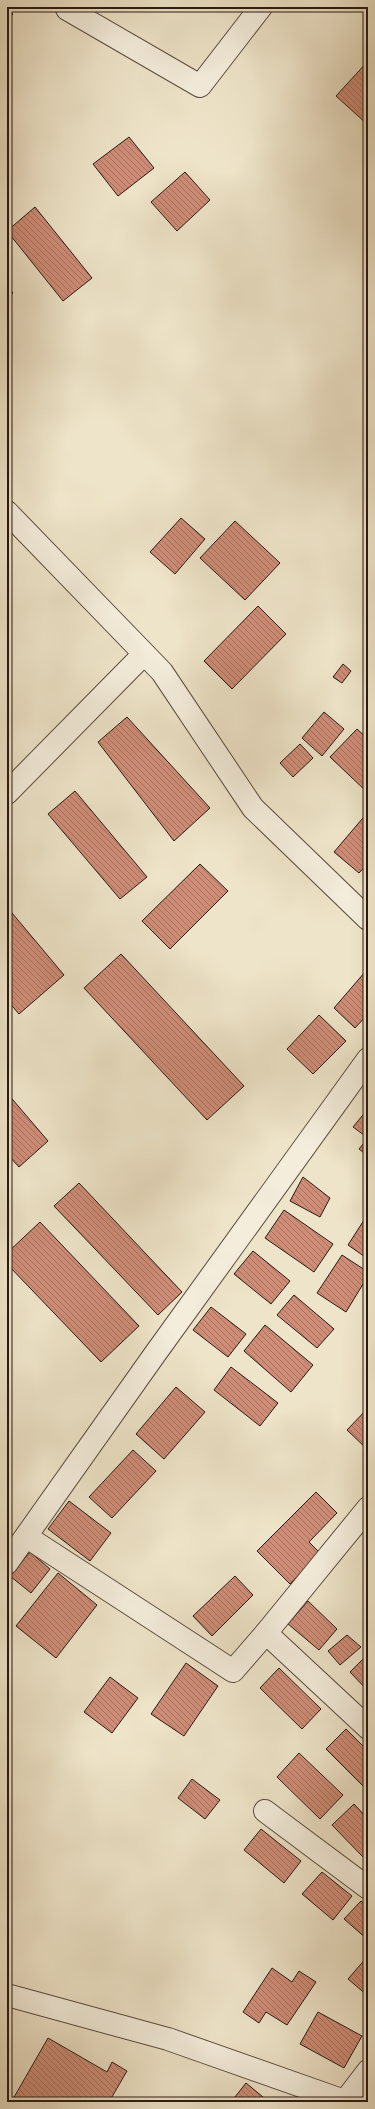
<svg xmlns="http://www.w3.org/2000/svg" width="375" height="2109" font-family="Cardo,serif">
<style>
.building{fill:url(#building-back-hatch);stroke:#281912}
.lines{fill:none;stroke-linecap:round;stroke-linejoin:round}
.minor-casing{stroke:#5a4c40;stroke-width:24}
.minor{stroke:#f4eddc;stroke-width:22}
</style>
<defs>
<pattern id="building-back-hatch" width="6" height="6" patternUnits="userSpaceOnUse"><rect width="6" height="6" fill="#cf8d78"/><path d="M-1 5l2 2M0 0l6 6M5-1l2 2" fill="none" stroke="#a87261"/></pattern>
</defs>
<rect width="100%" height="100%" fill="#eee4c9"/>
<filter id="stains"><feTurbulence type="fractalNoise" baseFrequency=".005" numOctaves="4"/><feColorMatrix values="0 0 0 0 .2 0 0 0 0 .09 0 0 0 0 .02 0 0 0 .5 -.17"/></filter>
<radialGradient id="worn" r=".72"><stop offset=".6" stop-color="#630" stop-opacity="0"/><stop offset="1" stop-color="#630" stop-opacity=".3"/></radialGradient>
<!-- building -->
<g class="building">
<polygon points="7,8 13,14 7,20"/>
<polygon points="368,61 368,125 336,96"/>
<polygon points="129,137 154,168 118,196 93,164"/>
<polygon points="185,172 210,200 177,231 151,202"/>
<polygon points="35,207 92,278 63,301 7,231"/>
<polygon points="7,286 13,293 7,298"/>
<polygon points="181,518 205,539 175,574 150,552"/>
<polygon points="235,521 280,563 245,600 200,558"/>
<polygon points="258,606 286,634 232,689 204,661"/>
<polygon points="343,664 351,671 342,683 333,677"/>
<polygon points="324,712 344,729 322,756 302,738"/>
<polygon points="127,717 210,808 174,841 98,742"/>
<polygon points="357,729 368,739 368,793 330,757"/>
<polygon points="300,744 313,758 293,777 280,763"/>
<polygon points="75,791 147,877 120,899 48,814"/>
<polygon points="368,812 368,863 359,873 334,852"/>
<polygon points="200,864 228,891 170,949 142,921"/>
<polygon points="7,907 64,975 19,1014 7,1000"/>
<polygon points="121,954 244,1086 207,1120 84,988"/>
<polygon points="365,972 368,974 368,1014 355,1028 334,1008"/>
<polygon points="319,1015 346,1041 313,1074 287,1049"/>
<polygon points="7,1093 48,1141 19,1167 7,1154"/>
<polygon points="367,1110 368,1111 368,1156 359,1149 368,1138 353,1127"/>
<polygon points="303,1177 330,1198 320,1217 290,1201"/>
<polygon points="79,1183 182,1292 158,1315 54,1206"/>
<polygon points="284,1210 333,1244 314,1272 265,1238"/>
<polygon points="366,1217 368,1218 368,1259 348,1245"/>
<polygon points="40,1222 139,1326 101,1362 7,1264 7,1253"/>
<polygon points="253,1251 290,1281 271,1304 234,1274"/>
<polygon points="342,1255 368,1272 368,1276 346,1312 317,1293"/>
<polygon points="294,1295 334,1329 317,1348 277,1315"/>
<polygon points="211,1307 246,1334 228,1357 193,1330"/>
<polygon points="265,1325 313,1365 291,1392 244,1351"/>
<polygon points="231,1367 278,1403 260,1426 214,1390"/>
<polygon points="176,1387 205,1412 164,1459 136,1434"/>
<polygon points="368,1408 368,1450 347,1430"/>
<polygon points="133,1450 156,1471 112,1518 89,1497"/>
<polygon points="316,1492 337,1513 309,1542 320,1553 290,1584 257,1551"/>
<polygon points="69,1501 111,1533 90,1561 48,1529"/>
<polygon points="30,1552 50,1569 31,1593 10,1576"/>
<polygon points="58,1573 97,1605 56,1658 16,1626"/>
<polygon points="235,1576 253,1595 212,1636 193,1616"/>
<polygon points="308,1601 337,1629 319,1650 288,1624"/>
<polygon points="347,1635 361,1647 340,1665 328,1651"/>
<polygon points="367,1655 368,1656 368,1691 350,1672"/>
<polygon points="186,1663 218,1686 184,1736 151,1714"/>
<polygon points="279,1668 321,1709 302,1729 260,1688"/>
<polygon points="110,1677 138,1698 112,1733 84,1712"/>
<polygon points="346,1729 368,1751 368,1791 326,1749"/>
<polygon points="299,1753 343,1795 320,1819 277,1777"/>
<polygon points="192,1779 220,1800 205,1819 178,1798"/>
<polygon points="354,1804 368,1819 368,1852 363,1857 332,1825"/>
<polygon points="261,1829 301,1861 284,1883 244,1850"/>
<polygon points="322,1872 352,1896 333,1920 302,1894"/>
<polygon points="361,1901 368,1907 368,1940 344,1919"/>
<polygon points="367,1957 368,1958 368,1996 348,1979"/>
<polygon points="272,1968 292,1982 299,1971 316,1982 287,2025 266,2012 259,2023 243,2012"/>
<polygon points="318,2012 362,2036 344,2068 300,2044"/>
<polygon points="48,2038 107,2072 112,2062 127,2071 109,2102 18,2102 13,2099"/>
<polygon points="246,2083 269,2102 231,2102"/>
</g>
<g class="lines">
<!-- minor casing -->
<g class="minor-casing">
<g id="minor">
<polyline points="67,9 200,86 261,7"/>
<polyline points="7,512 162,672 253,808 368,919"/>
<polyline points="7,793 144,654"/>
<polyline points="368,1508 266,1633 368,1728"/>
<polyline points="27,1537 233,1671 266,1633"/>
<polyline points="7,1563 155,1354 368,1059"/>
<polyline points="265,1811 368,1888"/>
<polyline points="7,1995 168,2039 347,2102"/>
<polyline points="345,2101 368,2071"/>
</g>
</g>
<!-- minor -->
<use href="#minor" class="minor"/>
</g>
<!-- margin -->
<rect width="375" height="2109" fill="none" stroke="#eee4c9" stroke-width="24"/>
<rect x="8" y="8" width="359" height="2093" fill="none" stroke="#281912" stroke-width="2"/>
<rect x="12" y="12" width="351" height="2085" fill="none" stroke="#281912"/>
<rect width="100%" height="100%" filter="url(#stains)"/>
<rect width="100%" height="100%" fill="url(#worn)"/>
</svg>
